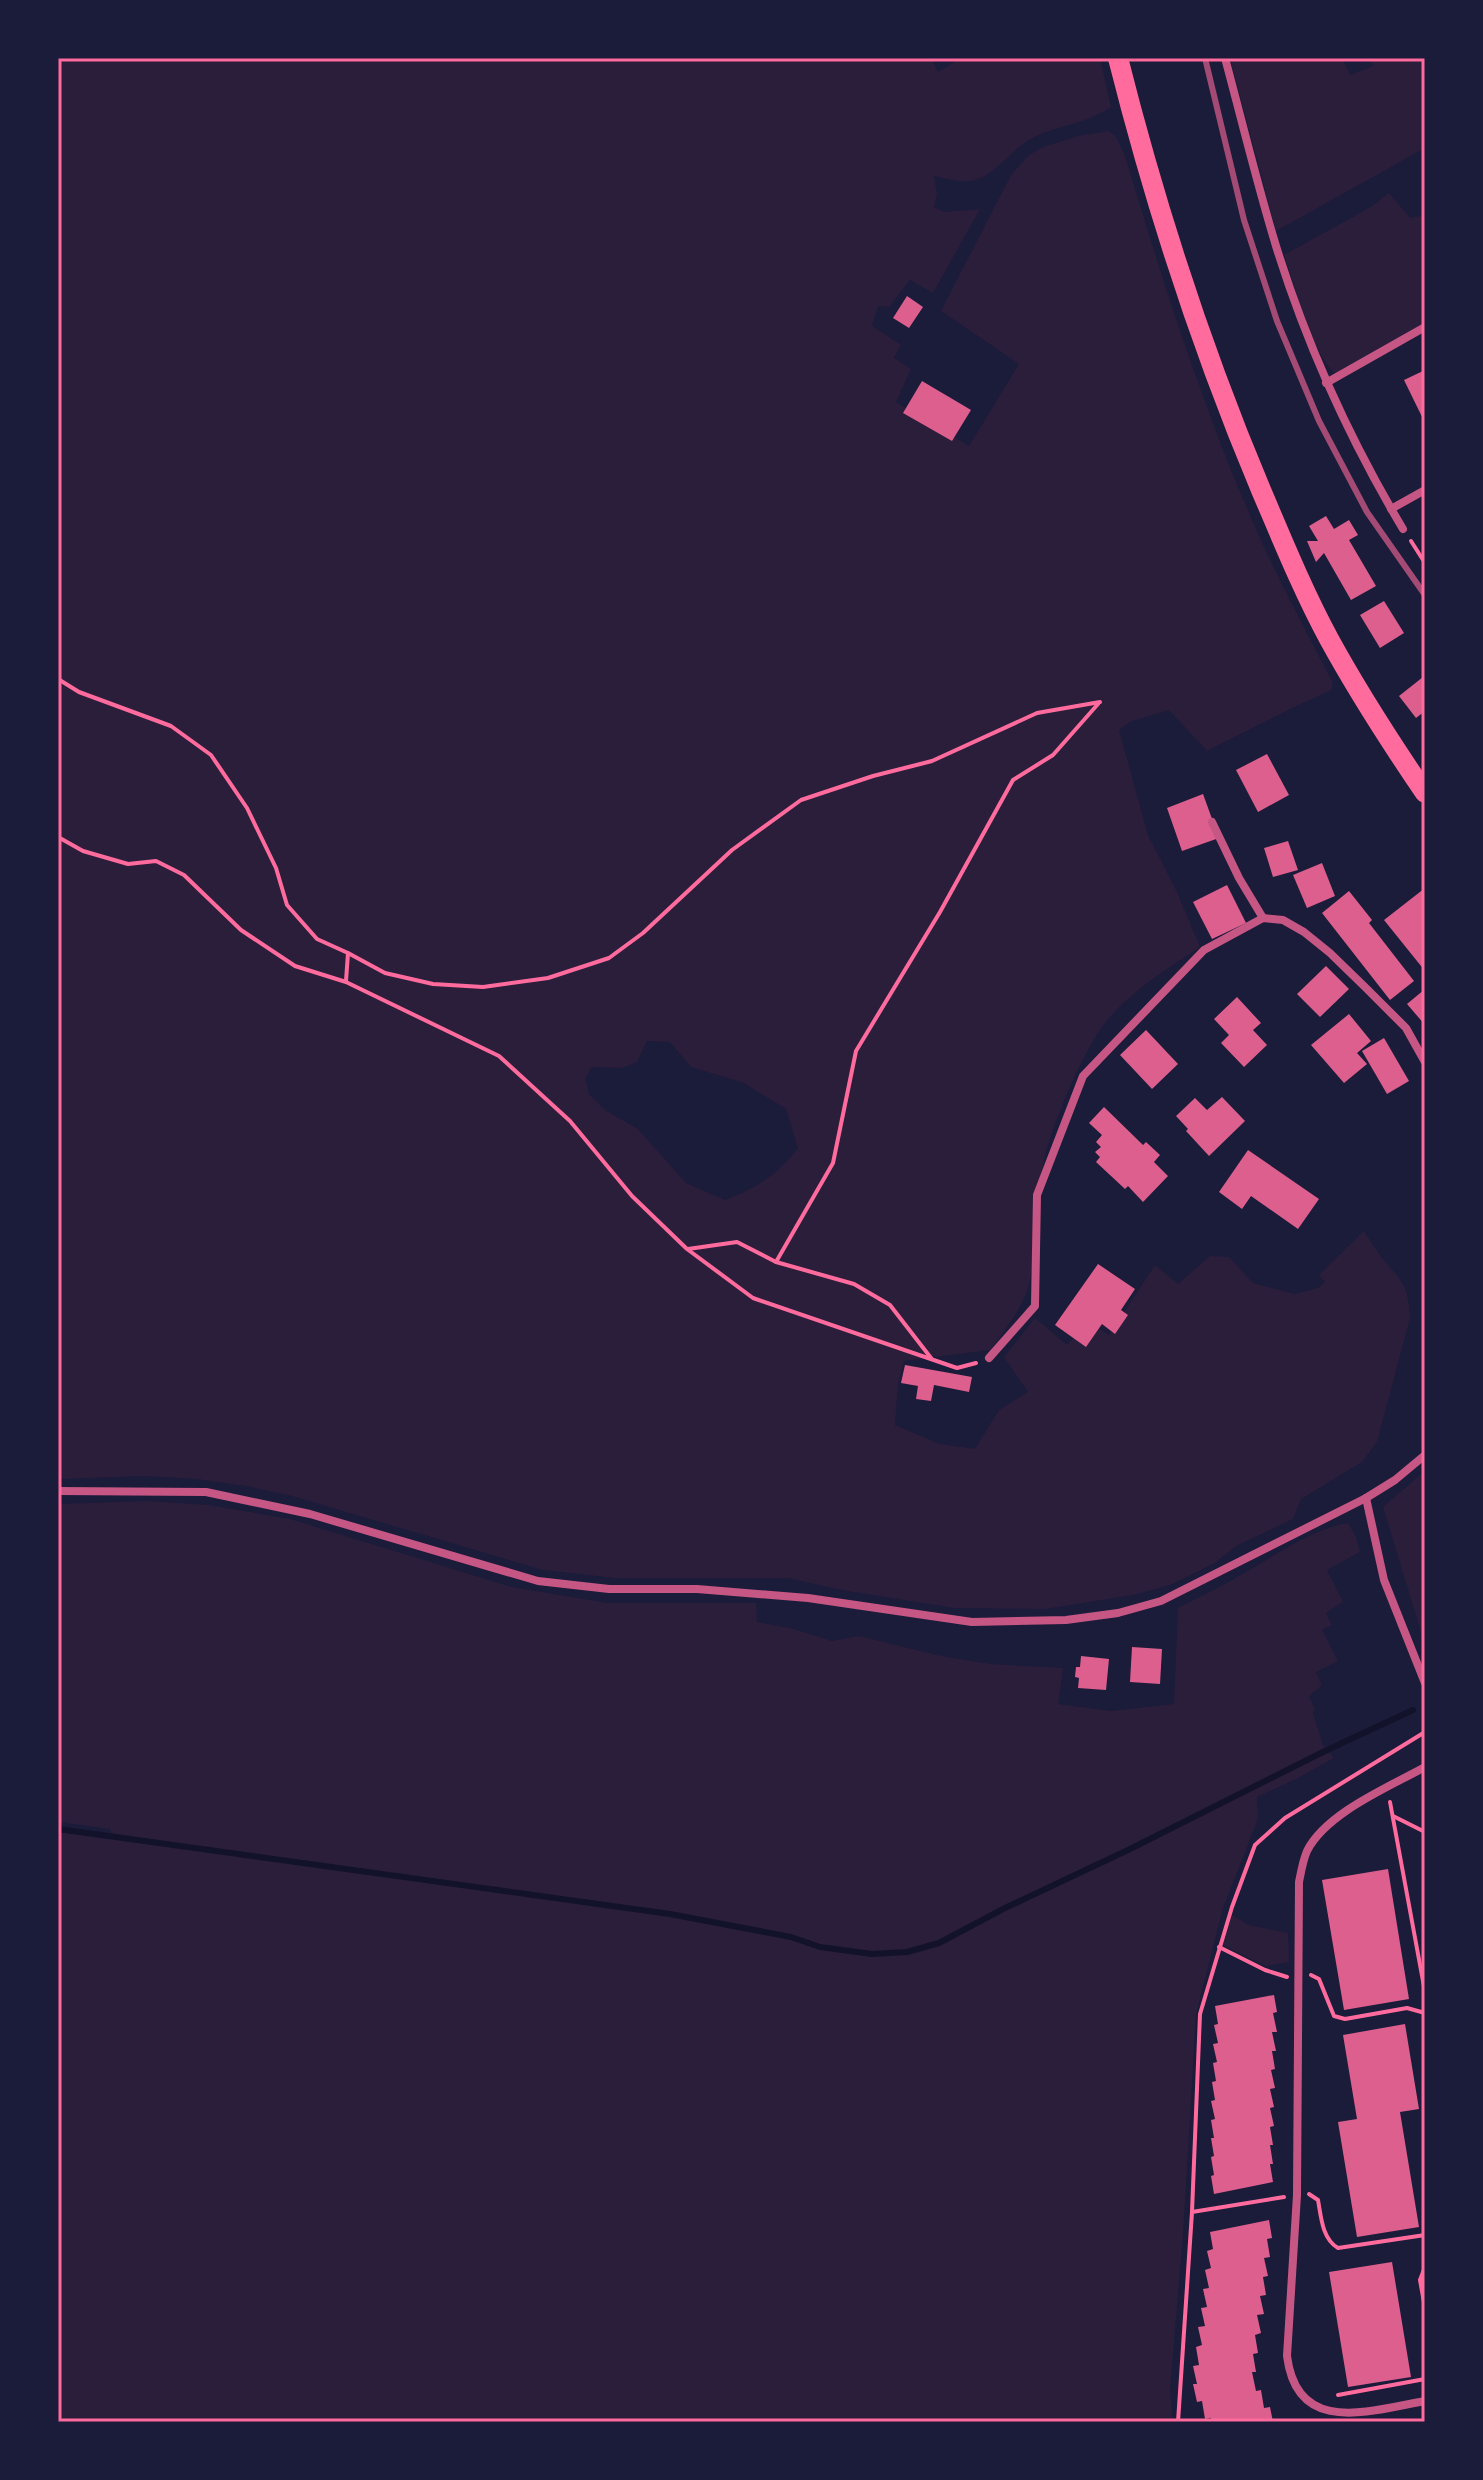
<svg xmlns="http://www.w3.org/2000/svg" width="1483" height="2480" font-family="'Roboto Condensed',sans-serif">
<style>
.green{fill:#2a1e3b;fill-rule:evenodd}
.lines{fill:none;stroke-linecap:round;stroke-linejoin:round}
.stream{stroke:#12122b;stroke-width:6}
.building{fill:#dd5f8e}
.path{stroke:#ff6b9d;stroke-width:4}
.minor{stroke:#c65784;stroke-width:8}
.primary{stroke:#ff6b9d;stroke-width:20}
.rail{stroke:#a44b75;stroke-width:6}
.neatline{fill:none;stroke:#ff6b9d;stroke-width:3}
</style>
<rect width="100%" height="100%" fill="#1b1b3a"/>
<!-- green -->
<g class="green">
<path d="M58 58H931L938 72 961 58H1100L1111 107C1087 124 1056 125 1031 139 1008 151 997 176 971 181 960 183 945 178 934 176L937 194 934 207 944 212 980 209 933 293 910 280 889 307 878 306 872 326 901 345 894 358 911 369 896 402 969 446 1019 364 941 311 1011 175 1029 155 1043 147 1078 136 1109 131 1116 136 1125 156C1163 282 1203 409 1256 529 1279 581 1306 631 1332 681V690L1290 709 1207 751 1169 710 1132 721 1119 730 1148 835 1177 892 1200 947C1169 968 1134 989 1109 1018 1085 1045 1052 1125 1044 1161 1035 1199 1039 1239 1031 1276 1026 1305 1007 1327 990 1350L904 1361 898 1384 895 1425 940 1444 975 1449 999 1410 1028 1392 1004 1357 1035 1318 1067 1345 1088 1322 1109 1335 1155 1265 1178 1284 1210 1256 1229 1257 1253 1283 1294 1294 1318 1288 1325 1282 1319 1275 1364 1231C1370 1240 1376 1250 1383 1259 1403 1283 1408 1284 1410 1318L1377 1442 1362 1462 1301 1499 1293 1519 1236 1546 1215 1563 1170 1585 1133 1595 1045 1609 954 1608 842 1590 788 1578H615L543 1570 292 1496 246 1486 197 1479 146 1476 58 1479ZM647 1041 670 1042 691 1067 744 1083 786 1109 798 1148C776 1176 758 1187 725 1200L686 1183 638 1129 605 1110 589 1094 585 1078 592 1067 622 1068 637 1062Z"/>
<polygon points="1230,58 1342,58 1350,75 1373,66 1369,58 1425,58 1425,148 1276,231"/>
<path d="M1389 193 1410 218 1425 215V323L1335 373C1313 355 1294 283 1284 255L1371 207Z"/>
<polygon points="1425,1471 1425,1645 1383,1507"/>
<path d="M148 1501 209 1505 290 1519 512 1587 608 1603H756L757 1622 790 1628 832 1641 859 1636 941 1656 991 1664 1063 1668 1058 1704 1111 1711 1174 1704 1178 1608C1203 1595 1228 1583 1251 1569 1283 1551 1312 1529 1348 1523L1356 1537 1360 1552 1327 1570 1343 1602 1326 1613 1332 1625 1322 1630 1338 1661 1316 1672 1322 1685 1309 1696 1315 1709 1313 1713 1323 1745 1334 1758 1296 1779 1257 1797 1258 1819 1223 1908 1196 2014 1183 2235 1170 2390 1173 2422H58V1832L113 1839 110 1829 58 1822V1504Z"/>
<polygon points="1232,1915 1249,1925 1288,1933 1289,1962 1265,1966 1223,1945"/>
</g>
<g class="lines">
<!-- stream -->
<polyline class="stream" points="58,1829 670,1914 791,1937 820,1947 872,1954 907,1952 939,1943 1005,1908 1128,1850 1325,1751 1413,1710"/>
</g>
<!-- building -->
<g class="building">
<polygon points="907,296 923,307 909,328 893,318"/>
<polygon points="1425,370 1425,423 1404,380"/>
<polygon points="922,381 971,410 952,441 903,413"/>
<polygon points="1326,516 1334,529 1349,520 1358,535 1349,540 1376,586 1351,600 1324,553 1316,562 1307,541 1318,541 1309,526"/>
<polygon points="1384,601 1404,633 1380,648 1360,615"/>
<polygon points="1423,677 1425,680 1425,711 1416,718 1399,696"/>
<polygon points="1267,754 1289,795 1258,812 1236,770"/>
<polygon points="1203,794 1219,838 1182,851 1167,808"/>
<polygon points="1288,841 1298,870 1273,877 1264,848"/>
<polygon points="1322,863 1335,896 1307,908 1293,875"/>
<polygon points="1227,885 1246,923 1212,939 1193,902"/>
<polygon points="1425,888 1425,971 1384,920"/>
<polygon points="1349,891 1372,920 1369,923 1414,981 1390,1000 1322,913"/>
<polygon points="1326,966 1349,989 1320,1017 1297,994"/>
<polygon points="1425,989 1425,1025 1407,1004"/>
<polygon points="1237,997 1261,1023 1253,1030 1267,1045 1244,1067 1221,1043 1229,1035 1214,1019"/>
<polygon points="1349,1014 1371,1041 1357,1053 1367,1064 1344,1083 1311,1045"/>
<polygon points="1146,1030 1178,1064 1152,1089 1120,1055"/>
<polygon points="1384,1038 1409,1081 1387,1094 1362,1051"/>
<polygon points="1222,1097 1245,1121 1209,1156 1186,1131 1188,1129 1176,1116 1195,1098 1207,1110"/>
<polygon points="1104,1107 1143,1145 1146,1142 1160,1155 1154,1162 1168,1176 1143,1202 1128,1186 1125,1189 1096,1162 1100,1157 1095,1152 1101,1147 1096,1142 1102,1135 1089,1123"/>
<polygon points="1248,1150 1319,1199 1298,1229 1251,1196 1242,1209 1219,1192"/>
<polygon points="1098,1264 1135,1289 1121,1310 1128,1315 1115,1334 1102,1324 1086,1347 1055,1325"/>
<polygon points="905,1365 972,1377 969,1392 934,1385 931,1401 916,1399 918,1386 901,1383"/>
<polygon points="1132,1647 1162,1649 1160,1684 1130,1682"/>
<polygon points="1081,1656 1109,1659 1106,1690 1078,1688 1079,1678 1075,1677 1076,1667 1080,1667"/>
<polygon points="1388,1869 1409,1999 1344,2010 1322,1880"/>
<polygon points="1274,1995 1277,2012 1273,2013 1277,2032 1272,2032 1276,2051 1272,2051 1275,2069 1271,2070 1275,2088 1270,2089 1274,2107 1270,2108 1274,2126 1270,2127 1273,2145 1270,2145 1273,2164 1270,2164 1273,2182 1214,2194 1211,2176 1214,2175 1211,2157 1214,2156 1211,2138 1214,2138 1211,2120 1215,2119 1211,2101 1215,2100 1212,2082 1216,2081 1213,2063 1217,2062 1213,2044 1218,2043 1214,2025 1218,2024 1215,2006"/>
<polygon points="1405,2024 1419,2109 1400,2112 1419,2227 1357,2237 1338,2122 1357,2119 1343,2035"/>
<polygon points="1269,2220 1272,2238 1267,2239 1270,2257 1264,2258 1268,2276 1263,2277 1266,2295 1260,2296 1264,2314 1257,2315 1261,2333 1255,2335 1258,2353 1253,2354 1256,2372 1252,2372 1256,2391 1261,2390 1264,2408 1270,2407 1273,2422 1212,2422 1211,2418 1205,2419 1202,2401 1197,2402 1193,2384 1197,2384 1193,2366 1199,2365 1196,2347 1202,2345 1198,2327 1205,2326 1201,2308 1207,2307 1203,2289 1209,2288 1205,2270 1211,2268 1207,2251 1213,2249 1210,2232"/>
<polygon points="1392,2262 1411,2377 1348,2387 1329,2272"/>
</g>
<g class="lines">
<!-- path -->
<g class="path">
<polyline points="1411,541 1425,563"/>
<polyline points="58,679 79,692 171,726 211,755 247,808 276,868 287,905 317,939 348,953 346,981"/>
<polyline points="58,837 83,851 128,864 156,861 184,875 241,930 295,966 346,982 499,1056 570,1121 632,1196 687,1249 753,1298 957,1368 976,1363"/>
<polyline points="348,953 385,973 433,984 483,987 548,978 609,958 643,933 732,850 801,800 873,776 932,761 1037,713 1100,702"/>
<polyline points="688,1249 737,1242 776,1262 854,1284 890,1305 931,1358"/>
<polyline points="776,1262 833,1163 856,1051 940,912 1013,780 1053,755 1098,704"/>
<polyline points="1390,1802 1425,1992"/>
<polyline points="1393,1816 1425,1832"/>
<polyline points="1219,1947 1265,1970 1287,1977"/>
<polyline points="1311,1975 1319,1979 1334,2016 1345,2019 1407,2008 1425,2013"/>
<path d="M1309 2194 1318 2200C1321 2216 1322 2239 1338 2248L1425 2235"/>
<polyline points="1192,2212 1284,2197"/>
<polyline points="1425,2267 1420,2280 1425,2308"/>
<polyline points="1338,2395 1425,2379"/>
<polyline points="1178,2422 1192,2212 1200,2014 1232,1907 1255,1845 1285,1818 1425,1732"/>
</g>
<!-- minor -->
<g class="minor">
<path d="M1225 58C1242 121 1257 184 1276 246 1307 346 1350 440 1403 529"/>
<polyline points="1326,383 1425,327"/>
<polyline points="1391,509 1425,490"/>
<polyline points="1212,822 1239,878 1263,918"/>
<polyline points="989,1358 1035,1306 1037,1195 1083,1076 1204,950 1263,918 1283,920 1304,932 1330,953 1367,989 1406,1028 1425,1062"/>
<polyline points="58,1491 206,1492 310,1514 538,1581 609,1589 697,1589 808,1598 972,1622 1066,1620 1118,1613 1161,1601 1366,1498 1395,1480 1425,1455"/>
<polyline points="1366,1498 1384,1580 1425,1683"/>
<path d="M1425 1767C1389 1787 1326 1813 1307 1851 1303 1860 1301 1872 1299 1882L1297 2195 1287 2356C1297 2436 1369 2411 1425 2401"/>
</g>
<!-- primary -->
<path class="primary" d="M1118 58C1155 205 1202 350 1261 490 1282 539 1303 591 1329 639 1358 692 1391 743 1425 793"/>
<!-- rail -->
<polyline class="rail" points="1205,58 1244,220 1277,321 1319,421 1367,512 1425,595"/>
</g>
<!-- border -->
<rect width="1483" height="2480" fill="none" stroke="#1b1b3a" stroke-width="120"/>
<rect x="60" y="60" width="1363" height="2360" class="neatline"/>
</svg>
